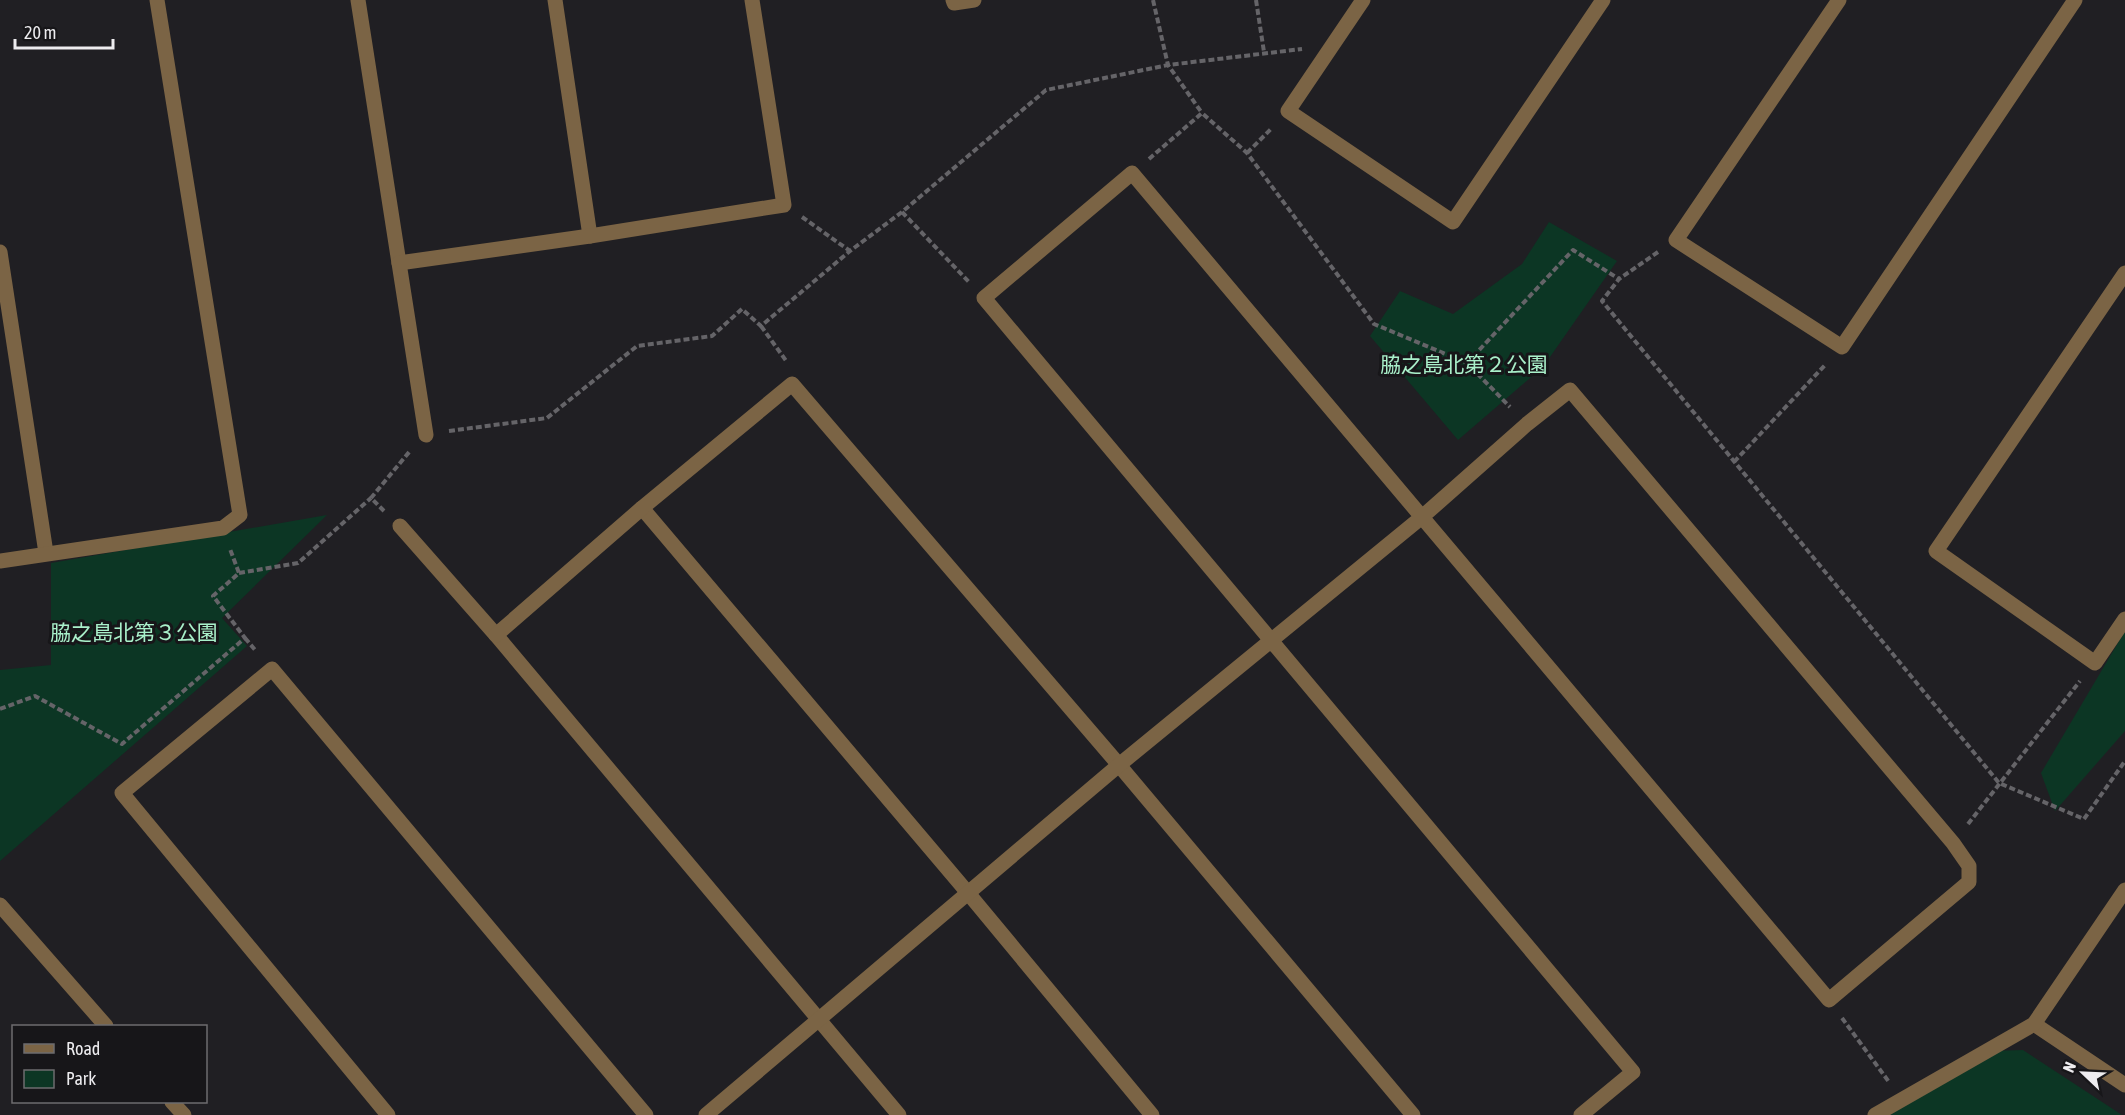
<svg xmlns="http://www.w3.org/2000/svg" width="2125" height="1115" font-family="'Asap Condensed','Noto Sans JP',sans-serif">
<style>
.green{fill:#0c3624}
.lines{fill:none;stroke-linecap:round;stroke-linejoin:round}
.path{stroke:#656468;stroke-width:4;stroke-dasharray:6 3;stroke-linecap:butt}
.minor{stroke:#7b6445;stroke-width:15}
.tertiary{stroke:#7b6445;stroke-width:15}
.labels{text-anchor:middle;stroke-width:6;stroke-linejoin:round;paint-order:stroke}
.park-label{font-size:21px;fill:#a9f0ca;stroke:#171619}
</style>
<rect width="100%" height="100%" fill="#201f23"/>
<!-- green -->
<g class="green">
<polygon points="1549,222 1617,261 1543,367 1458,440 1370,336 1400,291 1453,314 1522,264"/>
<polygon points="327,515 222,618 247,646 0,861 0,670 51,665 51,563"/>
<polygon points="2125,631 2125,731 2055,811 2041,773"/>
<polygon points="2023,1050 2122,1115 1890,1115 1991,1051"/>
</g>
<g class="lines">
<!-- path -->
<g class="path">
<polyline points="1153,0 1168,65 1202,113"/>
<polyline points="1256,0 1264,52"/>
<polyline points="1247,153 1271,129"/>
<polyline points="1149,159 1202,113 1247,153 1374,324 1467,363 1510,407"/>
<polyline points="902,212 969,282"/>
<polyline points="802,217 850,251"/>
<polyline points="1658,252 1619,279 1602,301 1999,783 2084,819 2125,761"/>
<polyline points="761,326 787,362"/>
<polyline points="1467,363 1573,250 1619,279"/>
<polyline points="449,431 547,418 637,346 712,336 742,309 761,326 850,251 902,212 1046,90 1168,65 1302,49"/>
<polyline points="1734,462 1826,364"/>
<polyline points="384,511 371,498 410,451"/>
<polyline points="239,573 298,563 371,498"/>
<polyline points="245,638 256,651"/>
<polyline points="0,709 35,696 122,744 245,638 213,596 239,573 230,549"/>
<polyline points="1968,824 2080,681"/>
<polyline points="1842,1018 1889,1082"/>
</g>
<!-- minor -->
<g class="minor">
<polyline points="358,0 399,263"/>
<polyline points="555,0 590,236"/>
<polyline points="953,0 954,3 974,0"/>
<polyline points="1363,0 1288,111 1453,222 1603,0"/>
<polyline points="1839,0 1676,240 1842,347 2075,0"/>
<polyline points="0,252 46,553"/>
<polyline points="2125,273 1936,551 2095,663 2125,619"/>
<polyline points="426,435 399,263 590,236 784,205 752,0"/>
<polyline points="642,508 968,893 1152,1115"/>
<polyline points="400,526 496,635 899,1115"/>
<polyline points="0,561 223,528 240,515 157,0"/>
<polyline points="496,635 642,508 792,384 1119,765 1413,1115"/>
<polyline points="388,1115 122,793 272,669 646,1115"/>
<polyline points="706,1115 1119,765 1422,517 1527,424 1570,390 1953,843 1969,866 1969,882 1829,1000 1132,173 984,298 1633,1072 1581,1115"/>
</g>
<!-- tertiary -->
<g class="tertiary">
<polyline points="0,905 106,1026"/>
<polyline points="2034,1024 2125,1085"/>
<polyline points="172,1102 184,1115"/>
<polyline points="1875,1115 2034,1024 2125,890"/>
</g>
</g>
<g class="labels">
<!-- park labels -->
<g class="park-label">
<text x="1464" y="372">脇之島北第２公園</text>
<text x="134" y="640">脇之島北第３公園</text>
</g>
</g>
<!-- legend -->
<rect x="12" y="1025" width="195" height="78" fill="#171619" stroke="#6d6c6f" stroke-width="1.5"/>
<rect x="24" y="1044" width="30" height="9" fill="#7b6445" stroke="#6d6c6f" stroke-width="1.5"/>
<text x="66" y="1055" font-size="18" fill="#edecef">Road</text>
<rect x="24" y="1070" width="30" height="18" fill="#0c3624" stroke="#6d6c6f" stroke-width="1.5"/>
<text x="66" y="1085" font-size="18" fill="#edecef">Park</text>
<!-- north arrow -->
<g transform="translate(2083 1073) rotate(293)" stroke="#171619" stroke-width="4.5" paint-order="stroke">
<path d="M0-4.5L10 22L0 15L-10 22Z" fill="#edecef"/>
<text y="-9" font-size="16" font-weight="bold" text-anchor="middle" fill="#edecef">N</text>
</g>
<!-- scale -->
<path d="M15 39v9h98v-9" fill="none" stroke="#edecef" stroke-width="3"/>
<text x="24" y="39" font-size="18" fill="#edecef" stroke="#171619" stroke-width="4.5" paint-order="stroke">20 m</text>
</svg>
